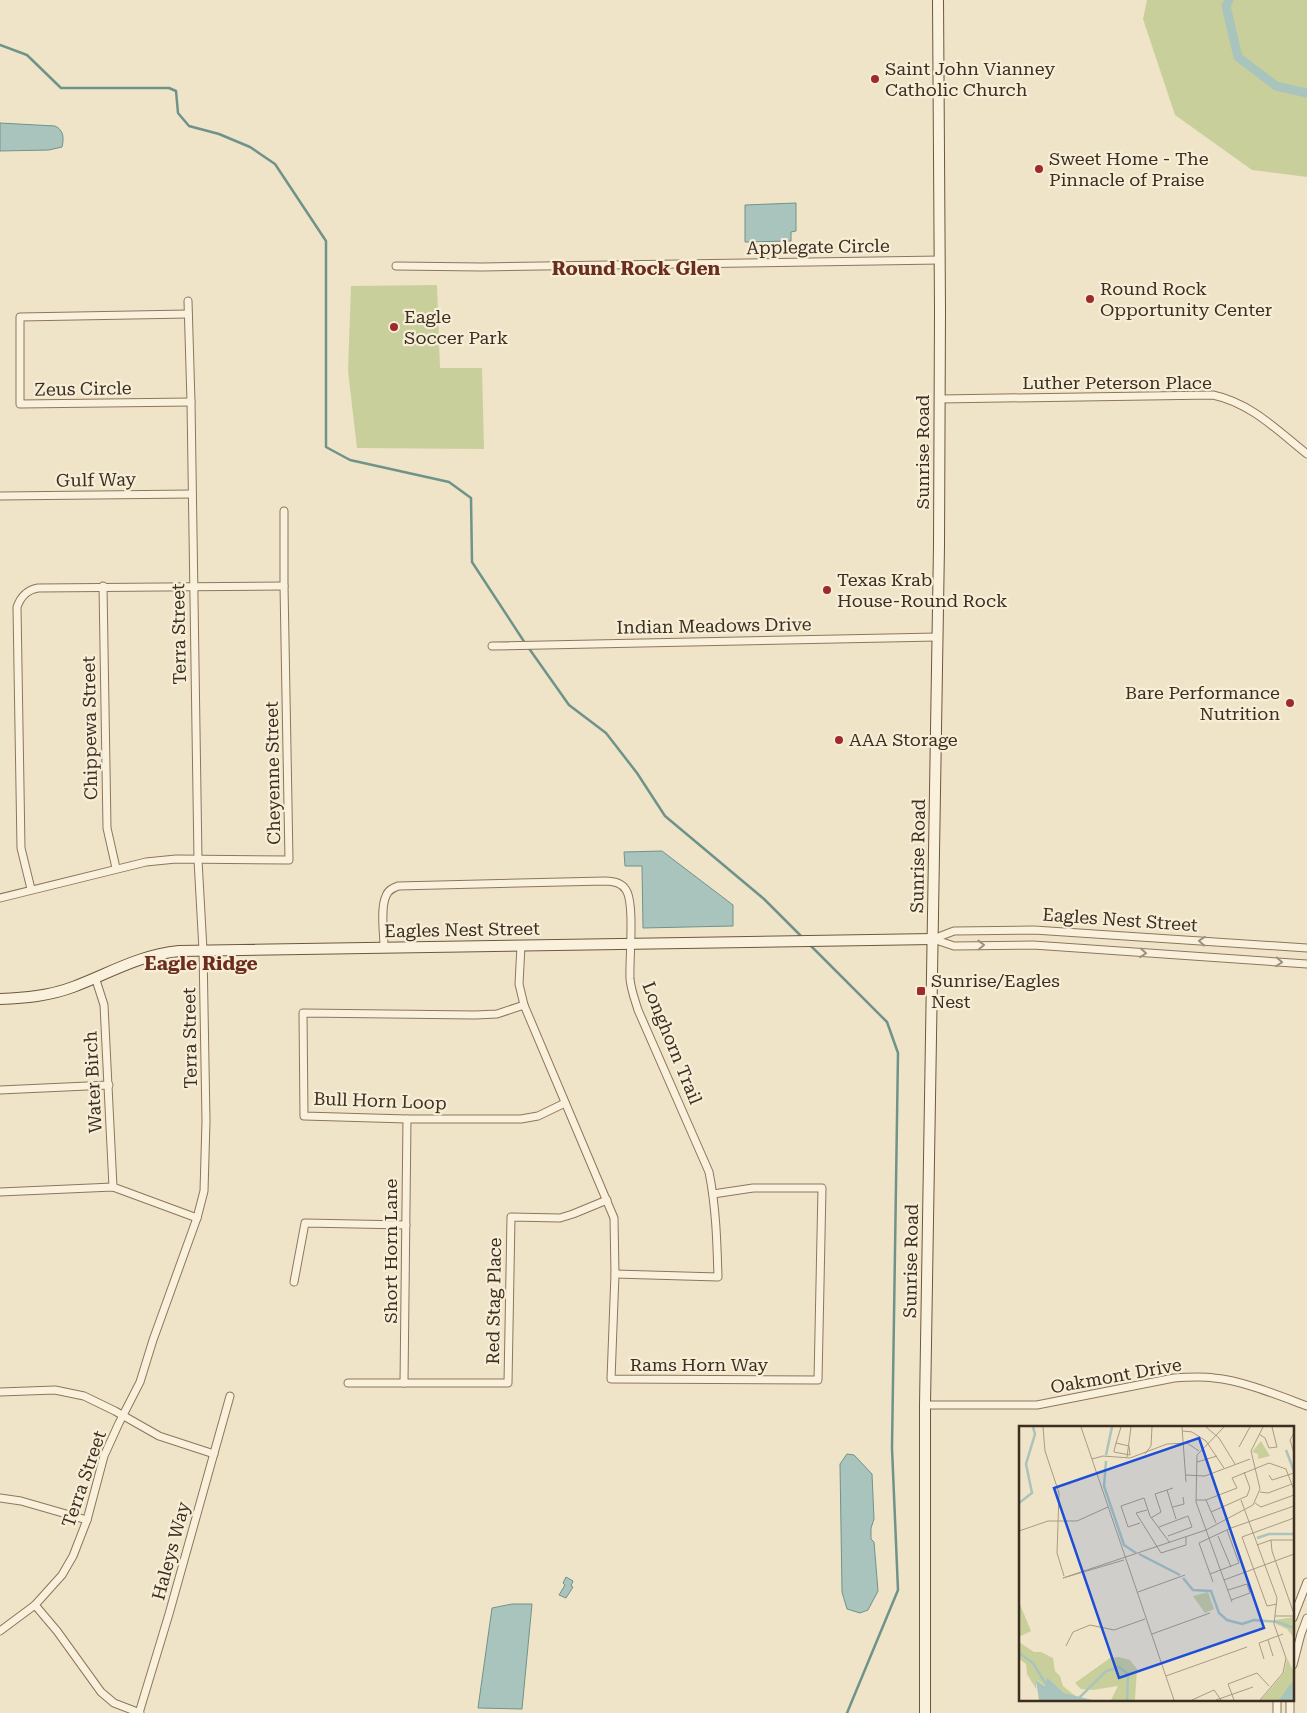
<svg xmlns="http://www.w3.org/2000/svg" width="1307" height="1713" font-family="'Roboto Serif',serif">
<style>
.green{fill:#c9cf9b}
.water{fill:#a9c4bc;stroke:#6f938a}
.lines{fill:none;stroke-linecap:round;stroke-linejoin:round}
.stream{stroke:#6f938a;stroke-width:2.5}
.canal{stroke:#a9c4bc;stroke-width:9}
.street-casing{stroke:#8d765c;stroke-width:9}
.secondary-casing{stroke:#6f573f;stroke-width:12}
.street{stroke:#faf1dc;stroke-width:7}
.secondary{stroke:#faf1dc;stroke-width:10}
.oneway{stroke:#9c907e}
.poi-dot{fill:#9e2a2b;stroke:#f7eed8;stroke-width:2}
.labels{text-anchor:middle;stroke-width:4.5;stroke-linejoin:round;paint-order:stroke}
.poi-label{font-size:18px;fill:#3d2e20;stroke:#f7eed8;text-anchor:start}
.street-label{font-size:18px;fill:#3d2e20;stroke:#f7eed8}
.neighbourhood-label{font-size:19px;font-weight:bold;fill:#6b2e1e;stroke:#f7eed8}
.inset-river{fill:none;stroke:#a9c4bc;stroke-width:2.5}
.inset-road{fill:none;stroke:#a89b85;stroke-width:1}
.view{fill:#1d4ed8;fill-opacity:0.15;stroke:#1d4ed8;stroke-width:2.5}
.inset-edge{fill:none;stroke:#3d2e20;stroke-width:2.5}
</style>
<rect width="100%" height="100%" fill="#f0e4c8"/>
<!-- green -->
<g class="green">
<polygon points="1147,0 1307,0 1307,177 1252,170 1175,115 1143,19"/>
<polygon points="437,285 440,368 482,368 484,449 357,448 348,371 351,286"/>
</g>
<!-- water -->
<g class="water">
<path d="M0 123 55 126C64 130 64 139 62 147L49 150 0 151Z"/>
<polygon points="796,203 796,231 791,232 791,241 745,242 745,205"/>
<polygon points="662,851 733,905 733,926 643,928 642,866 625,866 624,852"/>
<polygon points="847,1454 854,1455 872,1474 874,1519 871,1528 871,1539 874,1542 878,1591 868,1610 860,1613 847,1609 842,1592 840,1464"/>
<polygon points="566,1577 573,1581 571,1586 573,1587 566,1598 559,1595 565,1585 563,1583"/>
<polygon points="512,1604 532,1604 522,1709 478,1708 492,1608"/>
</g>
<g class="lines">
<!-- stream -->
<g class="stream">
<polyline points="0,45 27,55 61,88 169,88 176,91 178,113 189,126 219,134 250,147 275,164 326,241 326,447 350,460 449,482 471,498 472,562 525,643"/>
<polyline points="528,647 569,705 606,733 637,773 665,816 764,899 804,939"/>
<polyline points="809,944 887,1022 898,1053 892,1448 898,1590 847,1713"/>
</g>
<!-- canal -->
<polyline class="canal" points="1229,0 1226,6 1238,57 1276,86 1307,93"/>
<!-- street casing -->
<g class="street-casing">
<g id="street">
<polyline points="396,266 482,267 940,260"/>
<polyline points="188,314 20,317 20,404 191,402"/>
<path d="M940 399 1213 395C1251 403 1278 431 1307 454"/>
<polyline points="0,496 192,494"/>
<polyline points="103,586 107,828 116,868"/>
<polyline points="492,646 937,637"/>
<path d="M31 889 21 848 17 607C21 596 27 590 38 588L284 586"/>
<polyline points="0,898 146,862 176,859 289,860 284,586 284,511"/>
<polyline points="933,939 954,931 1034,930 1307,948"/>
<polyline points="933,939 954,946 1033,945 1307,964"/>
<polyline points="521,946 519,984 524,1005 614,1218 615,1274 611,1379 818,1380 822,1188 753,1188 713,1194"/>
<path d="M384 947C384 934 380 908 386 896 388 890 393 888 398 886L605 881C613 881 622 883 626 890 635 903 629 961 630 979 631 990 635 1000 638 1010L709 1172C716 1207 717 1242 718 1277L615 1274"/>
<polyline points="95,977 104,1005 113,1187"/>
<polyline points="524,1005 497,1014 475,1015 303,1013 304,1116 407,1119 521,1119 538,1116 565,1103"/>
<polyline points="0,1090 109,1085"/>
<polyline points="0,1192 113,1187 197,1218"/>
<polyline points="294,1282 305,1223 406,1225"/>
<polyline points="348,1383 508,1383 511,1217 560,1218 573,1214 607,1200"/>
<polyline points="404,1383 407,1119"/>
<polyline points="0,1392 55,1390 84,1396 115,1411 159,1436 214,1454"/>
<path d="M925 1405H1037L1174 1378C1187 1377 1201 1376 1214 1378 1241 1380 1280 1396 1307 1406"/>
<polyline points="0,1498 21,1501 87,1520"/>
<polyline points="35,1605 57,1631 101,1692 114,1703 140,1713"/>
<polyline points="1293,1618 1307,1582"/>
<polyline points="0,1631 35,1605 62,1575 73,1556 87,1520 104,1456 119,1423 140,1382 153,1340 197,1218 204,1191 206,1121 203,950 198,860 191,402 188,301"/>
<polyline points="1293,1665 1301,1634 1307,1618"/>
<polyline points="139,1713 169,1614 230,1396"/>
<polyline points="1277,1713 1277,1699"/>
<polyline points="1290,1713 1290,1699"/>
</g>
</g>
<!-- secondary casing -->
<g class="secondary-casing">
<g id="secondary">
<path d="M0 999C25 998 49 996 73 987 110 973 139 955 179 951L933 939"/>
<polyline points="925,1713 925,1405 939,546 940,311 938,0"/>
</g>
</g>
<!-- street -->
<use href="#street" class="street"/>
<!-- secondary -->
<use href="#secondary" class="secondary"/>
</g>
<!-- one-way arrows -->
<defs><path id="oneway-chevron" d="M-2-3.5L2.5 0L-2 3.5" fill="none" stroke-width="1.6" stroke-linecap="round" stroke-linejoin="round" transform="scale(1.25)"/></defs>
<g class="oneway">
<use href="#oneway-chevron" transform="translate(1202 941) rotate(-176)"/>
<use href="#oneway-chevron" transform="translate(981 945) rotate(-1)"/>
<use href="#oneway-chevron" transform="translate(1143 953) rotate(4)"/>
<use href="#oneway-chevron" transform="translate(1279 962) rotate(4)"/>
</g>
<!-- markers -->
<g class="poi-dot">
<circle cx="875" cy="79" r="5"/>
<circle cx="1039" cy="169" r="5"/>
<circle cx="1090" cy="299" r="5"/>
<circle cx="394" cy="327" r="5"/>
<circle cx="827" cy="590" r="5"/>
<circle cx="1290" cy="703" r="5"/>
<circle cx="839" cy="740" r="5"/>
<rect x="916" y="986" width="10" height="10" rx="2.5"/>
</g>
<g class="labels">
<!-- poi labels -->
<g class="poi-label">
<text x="885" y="75">Saint John Vianney<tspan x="885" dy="21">Catholic Church</tspan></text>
<text x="1049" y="165">Sweet Home - The<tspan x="1049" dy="21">Pinnacle of Praise</tspan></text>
<text x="1100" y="295">Round Rock<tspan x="1100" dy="21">Opportunity Center</tspan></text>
<text x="404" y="323">Eagle<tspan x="404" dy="21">Soccer Park</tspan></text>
<text x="837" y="586">Texas Krab<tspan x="837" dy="21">House-Round Rock</tspan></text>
<text x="1280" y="699" text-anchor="end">Bare Performance<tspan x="1280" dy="21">Nutrition</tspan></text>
<text x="849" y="746">AAA Storage</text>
<text x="931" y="987">Sunrise/Eagles<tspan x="931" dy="21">Nest</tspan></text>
</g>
<!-- street labels -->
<g class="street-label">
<text transform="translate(818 247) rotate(-1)" y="6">Applegate Circle</text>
<text x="1117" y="389">Luther Peterson Place</text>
<text transform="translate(83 389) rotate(-1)" y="6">Zeus Circle</text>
<text transform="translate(923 452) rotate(-90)" y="6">Sunrise Road</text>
<text transform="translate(96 480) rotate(-1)" y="6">Gulf Way</text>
<text transform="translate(714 626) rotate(-1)" y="6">Indian Meadows Drive</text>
<text transform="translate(179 634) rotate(-91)" y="6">Terra Street</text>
<text transform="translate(90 728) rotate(-91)" y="6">Chippewa Street</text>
<text transform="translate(273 773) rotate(-91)" y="6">Cheyenne Street</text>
<text transform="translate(918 856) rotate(-89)" y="6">Sunrise Road</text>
<text transform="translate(1120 920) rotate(4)" y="6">Eagles Nest Street</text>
<text transform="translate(462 930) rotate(-1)" y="6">Eagles Nest Street</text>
<text transform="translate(190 1038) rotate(-91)" y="6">Terra Street</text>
<text transform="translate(672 1043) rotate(68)" y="6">Longhorn Trail</text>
<text transform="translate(93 1082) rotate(-93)" y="6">Water Birch</text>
<text transform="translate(380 1101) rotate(2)" y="6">Bull Horn Loop</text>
<text transform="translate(391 1251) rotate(-90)" y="6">Short Horn Lane</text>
<text transform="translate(911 1261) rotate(-89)" y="6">Sunrise Road</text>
<text transform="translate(494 1301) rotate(-89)" y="6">Red Stag Place</text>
<text x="699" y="1371">Rams Horn Way</text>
<text transform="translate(1116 1376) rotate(-10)" y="6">Oakmont Drive</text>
<text transform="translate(84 1479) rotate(-71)" y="6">Terra Street</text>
<text transform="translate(171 1551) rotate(-75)" y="6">Haleys Way</text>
</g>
<!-- neighbourhood labels -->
<g class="neighbourhood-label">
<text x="636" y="275">Round Rock Glen</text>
<text x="201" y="970">Eagle Ridge</text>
</g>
</g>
<!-- overview -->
<g transform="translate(1019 1426)">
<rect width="275" height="275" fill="#f0e4c8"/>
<path d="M242 15 251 30 239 33V28L233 26ZM189 166 195 183 186 187 174 170ZM0 176 12 205 0 211ZM275 191V212L268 203 257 198 256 194ZM0 216 15 226H22L34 232 36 245 41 250 44 260 59 272 45 267 28 251 27 260 18 254 17 263 8 248 7 238 0 233ZM100 231 111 234 118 243 116 274H92L99 260 74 264 62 263 56 257 91 232ZM268 232 275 246V274H242L265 247Z" fill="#c9cf9b"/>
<path d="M28 251 45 267 73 274H20L17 254 26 260ZM275 255V274H260L271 258Z" fill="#a9c4bc"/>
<path class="inset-river" d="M267 24 275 45M87 29 93 1M87 35 85 60 105 119 117 127M0 77 13 67 7 38 16 8 14 1M238 112 250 108H275M120 128 161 149M164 152 174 164 192 165 200 187 208 194 223 198 235 194 259 196 275 202M0 227 14 237 28 260M58 274 87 245 100 241 109 248 108 274"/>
<path class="inset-road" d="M24 1 26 25 40 67 38 127 45 150M62 1 155 274M163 1 167 56M187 1 200 12 216 38M205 1 178 29 177 76 213 176M164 5 173 6 187 15 205 42M275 7 271 14 275 27M240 8 246 12 250 22 258 21 253 1M97 17 110 20 111 29 95 26V25L97 17 102 1M220 21 231 1M126 28 132 20 133 1M108 31 112 1M73 33 84 30 111 32 148 18 168 17 180 25M178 36 198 30M166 49 186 50 231 33M250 49 253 54 275 47M148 64 157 93M241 66 249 67 273 58M177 74H187L218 62 213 52 250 37 267 43 275 64M187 74 197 97M222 74 258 172 255 198 267 232 264 247 241 274M236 77 242 81 275 69M154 81 165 78 164 71M128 84 117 87 142 127 167 119V111M192 86 228 70 231 62 225 46M132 92 142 86 136 68 154 62M121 97 109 101 102 80 125 72 131 90 151 117M140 101 169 90 173 101 149 110M0 105 29 95H58L89 81M199 110 212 141M252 114 253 125 275 188M238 119 252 114H275M191 148 220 137 208 104M44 152 187 104 234 79 241 63 232 25 244 1M44 152 105 134M205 154 275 128M194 156 180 117 212 102 275 80M209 164 228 158 231 167 212 174M119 166 166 149M258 178 248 180 223 111 275 92M256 190H275M133 208 191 187M249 214 254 230M47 220 54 206 71 199 95 204 126 193M245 233 240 217 264 208M147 250 228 221M173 274 195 264 202 274M197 274 234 261M215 274 209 258 238 247 250 260"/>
<path class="view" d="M180 12 245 202 100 252 35 62Z"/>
<rect width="275" height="275" class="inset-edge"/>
</g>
</svg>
